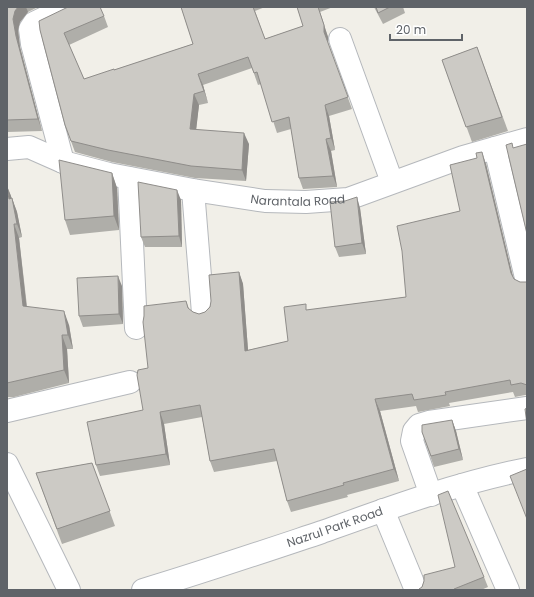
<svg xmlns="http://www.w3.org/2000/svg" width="534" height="597" font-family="Poppins,sans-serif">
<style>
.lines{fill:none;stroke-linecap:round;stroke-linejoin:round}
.minor-casing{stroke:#b5b8bc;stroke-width:24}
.minor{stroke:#fff;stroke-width:22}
.wall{fill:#afaea9}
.shaded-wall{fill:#8f8d8a}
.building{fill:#cccac5;stroke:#8f8d8a}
.labels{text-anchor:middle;stroke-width:3.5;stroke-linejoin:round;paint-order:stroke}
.street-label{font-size:12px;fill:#5f6368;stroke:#fff}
</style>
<rect width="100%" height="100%" fill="#f1efe8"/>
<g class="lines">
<!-- minor casing -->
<g class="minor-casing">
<g id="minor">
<polyline points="340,39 392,182"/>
<polyline points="495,148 527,282"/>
<path id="s1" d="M7 149 29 147 63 162 109 174 193 190 265 201 306 202 348 199 463 157 527 139"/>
<polyline points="63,162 32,44 30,29 34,23 67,7"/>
<polyline points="129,178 136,328"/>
<polyline points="193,190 203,313"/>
<polyline points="7,411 130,382"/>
<polyline points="7,464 69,590"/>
<polyline points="462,485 508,590"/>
<polyline points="431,495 412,441 414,431 419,425 429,422 527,408"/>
<polyline points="383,510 416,590"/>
<path id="s2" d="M143 590C203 572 262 552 322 532 389 508 457 483 527 469"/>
</g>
</g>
<!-- minor -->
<use href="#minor" class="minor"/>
</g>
<!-- wall -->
<g class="wall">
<polygon points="7,7 38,7 28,12 20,22 18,30 20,47 42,131 7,132"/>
<polygon points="181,7 265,7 255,11 265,39 303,26 297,7 333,7 320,12 328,37 328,43 352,109 329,116 335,150 331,151 337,187 303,189 299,178 291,129 277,133 261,84 258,85 252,68 203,85 208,103 199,105 196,129 249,144 246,181 195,178 112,162 75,152 65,125 40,30 104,16 108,27 69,45 84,79 114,70 193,44"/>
<polygon points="374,7 403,7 405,13 383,24"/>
<polygon points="477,47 508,131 472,142 442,60"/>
<polygon points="486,164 513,278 514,279 520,282 527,282 527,395 525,395 515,397 513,392 449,403 450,406 418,412 416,406 380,411 399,481 347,495 348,497 291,512 287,501 277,461 214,472 210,461 202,417 164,424 170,465 100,476 96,465 143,410 148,368 186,301 189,309 193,312 199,314 205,312 239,272 243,284 248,350 288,341 308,310 406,297 460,211"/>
<polygon points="112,173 117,188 119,230 70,235 65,220"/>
<polygon points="7,186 17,212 22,237 19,238 27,306 69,325 73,349 67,349 69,383 14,397 7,397"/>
<polygon points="181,200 182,247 145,247 141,237"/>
<polygon points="360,208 366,254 339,257 335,247"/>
<polygon points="122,286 123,324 83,327 79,316"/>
<polygon points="452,420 456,431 463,460 434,467 422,432"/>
<polygon points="92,463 115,526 62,544 36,473"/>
<polygon points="484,577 488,587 481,590 419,590 422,587 424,581"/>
</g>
<!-- shaded-wall -->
<g class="shaded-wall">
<polygon points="18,7 26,7 28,12 20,22 18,30 20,47 42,131 38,119 16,36 13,19 15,11"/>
<polygon points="318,7 328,37 328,43 324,32"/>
<polygon points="198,74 203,85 208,103 204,91"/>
<polygon points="194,94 199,105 195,140 190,129"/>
<polygon points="325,105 329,116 335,150 331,138"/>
<polygon points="244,133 249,144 246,181 242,170"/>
<polygon points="326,139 331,151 337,187 333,176"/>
<polygon points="482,152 486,164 515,285 511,273"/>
<polygon points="112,173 117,188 119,230 114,216"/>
<polygon points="7,186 11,196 14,212 9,199"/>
<polygon points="177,190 181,200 182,247 179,236"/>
<polygon points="357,197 360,208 366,254 362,243"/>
<polygon points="12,198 17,212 22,237 17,224"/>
<polygon points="14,224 19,238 28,320 23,306"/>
<polygon points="239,272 243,284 249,363 245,351"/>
<polygon points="118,276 122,286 123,324 119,314"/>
<polygon points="64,311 69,325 73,349 68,335"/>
<polygon points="62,335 67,349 69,383 64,370"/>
<polygon points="375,399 380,411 399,481 394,469"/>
<polygon points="160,412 164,424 170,465 166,454"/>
<polygon points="452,420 456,431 463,460 459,449"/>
</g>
<!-- building -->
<g class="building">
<polygon points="7,7 18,7 15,11 13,19 16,36 38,119 7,120"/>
<polygon points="68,7 100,7 104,16 64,33 84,79 114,69 114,70 193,44 181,7 253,7 265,39 303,26 297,7 318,7 324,25 324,32 348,97 325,105 331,138 326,139 333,176 299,178 289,117 272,122 257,72 254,73 248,57 198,74 204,91 194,94 190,129 244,133 242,170 191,166 108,150 71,141 65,125 40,30 39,21"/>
<polygon points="376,7 390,7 378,13"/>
<polygon points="477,47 502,117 466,127 442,60"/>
<polygon points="512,143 513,148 527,144 527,234 506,145"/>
<polygon points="482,152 511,273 514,279 520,282 527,282 527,385 521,383 511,385 510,380 445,392 446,395 414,400 412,394 375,399 394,469 343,483 344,485 287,501 274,449 210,461 200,405 160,412 166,454 96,465 87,422 143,410 137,375 138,370 148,368 143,322 144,316 144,306 186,301 188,308 193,312 199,314 205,312 210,307 211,301 209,275 239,272 245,351 288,341 284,307 306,304 306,310 406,297 402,251 397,226 460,211 450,165 477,158 476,153"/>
<polygon points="59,160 112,173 114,216 65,220"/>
<polygon points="138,182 177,190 179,236 141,237"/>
<polygon points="7,188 9,199 12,198 17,224 14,224 23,306 64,311 68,335 62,335 64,370 7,383"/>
<polygon points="357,197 362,243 335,247 330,202 345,201"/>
<polygon points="118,276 119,314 79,316 77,278"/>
<polygon points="527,408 527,424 525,409"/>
<polygon points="452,420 459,449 431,456 422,432 422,425"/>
<polygon points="92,463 110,511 57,529 36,473"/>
<polygon points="527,469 527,519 510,476"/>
<polygon points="448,491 484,577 454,589 455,590 419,590 419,589 422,587 424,581 424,575 455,567 438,495"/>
</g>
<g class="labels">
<!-- street labels -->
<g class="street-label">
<text dy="4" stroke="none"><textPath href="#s1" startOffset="298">Narantala Road</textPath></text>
<text dy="4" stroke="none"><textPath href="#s2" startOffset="202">Nazrul Park Road</textPath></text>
</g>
</g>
<!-- border -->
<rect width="534" height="597" fill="none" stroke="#5f6368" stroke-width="16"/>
<!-- scale -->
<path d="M390 34v6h72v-6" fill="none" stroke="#5f6368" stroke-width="2"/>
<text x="396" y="34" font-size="12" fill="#5f6368" stroke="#ffffff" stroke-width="3" paint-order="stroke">20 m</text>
</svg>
